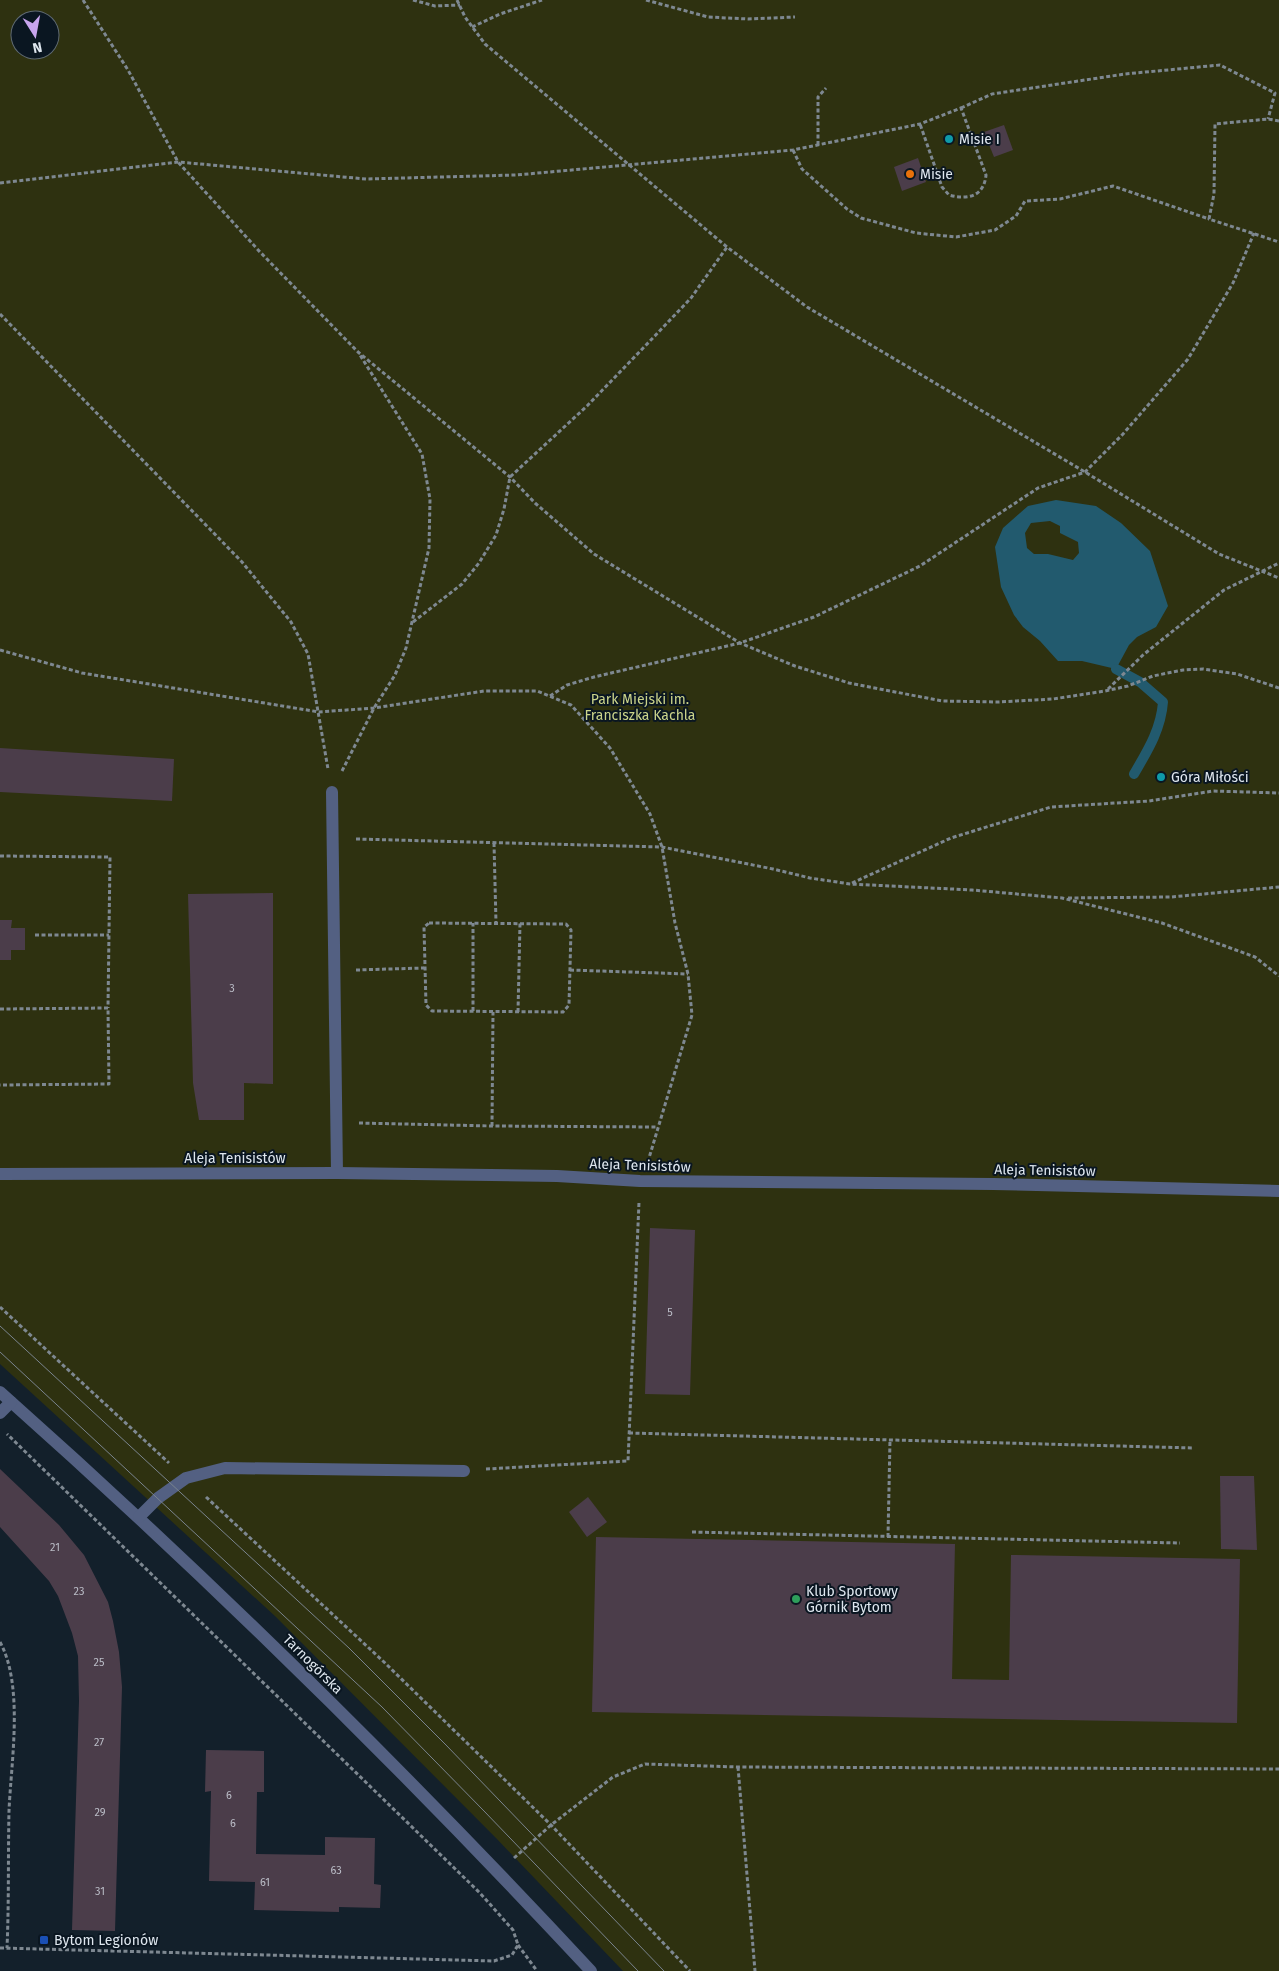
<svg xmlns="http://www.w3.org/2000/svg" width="1279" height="1971" font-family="'Fira Sans',sans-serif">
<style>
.green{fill:#2e3110;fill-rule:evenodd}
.water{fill:#225a6e;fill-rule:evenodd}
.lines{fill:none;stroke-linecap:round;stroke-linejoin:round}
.stream{stroke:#225a6e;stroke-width:10}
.building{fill:#4b3d4a}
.path{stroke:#7e8891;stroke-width:3;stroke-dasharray:4 2.5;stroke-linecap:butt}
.minor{stroke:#536082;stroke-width:12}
.tram{stroke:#7a848e;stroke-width:1}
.culture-dot{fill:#0f9aa8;stroke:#0a1621;stroke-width:2}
.food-dot{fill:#e8710a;stroke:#0a1621;stroke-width:2}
.leisure-dot{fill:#2e9e5b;stroke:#0a1621;stroke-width:2}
.transit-dot{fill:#1a4fb4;stroke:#0a1621;stroke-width:2}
.labels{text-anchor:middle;stroke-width:4;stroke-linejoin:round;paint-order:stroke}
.number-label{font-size:11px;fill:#babcc6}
.poi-label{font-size:14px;fill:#dfe7ef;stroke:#0a1621;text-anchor:start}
.park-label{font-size:14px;fill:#cbd48a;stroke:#0a1621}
.street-label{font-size:14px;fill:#dfe7ef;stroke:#0a1621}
</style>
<rect width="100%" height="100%" fill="#13202b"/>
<!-- green -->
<path class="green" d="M0 0H1279V1971H623L496 1838 276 1617 0 1364ZM20 20H50V50H20Z"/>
<!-- water -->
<path class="water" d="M1056 500 1096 506 1121 523 1150 551 1168 606 1156 627 1137 637 1129 645 1116 669 1082 661H1058L1040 641 1023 627 1014 615 1001 587 995 547 1003 528 1028 506ZM1050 521 1060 526V533L1078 542 1079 553 1073 560 1048 554H1034L1027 548 1025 533 1031 523Z"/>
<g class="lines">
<!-- stream -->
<path class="stream" d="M1116 669 1140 682 1163 702C1161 729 1148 750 1134 774"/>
</g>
<!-- building -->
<g class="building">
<polygon points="1004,125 1013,150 994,157 984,132"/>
<polygon points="918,158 926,182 902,191 894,167"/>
<polygon points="0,748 174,759 172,801 0,792"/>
<polygon points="273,893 273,1084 244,1083 244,1120 199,1120 193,1083 188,894"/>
<polygon points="0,920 12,920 11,928 25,928 25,950 11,950 11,960 0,960"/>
<polygon points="650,1228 695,1230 690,1395 645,1394"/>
<polygon points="0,1469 59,1525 84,1555 108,1602 113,1621 119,1652 122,1687 115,1931 72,1930 79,1701 78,1656 72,1633 58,1596 49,1581 0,1527"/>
<polygon points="1220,1476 1254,1476 1257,1550 1221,1549"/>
<polygon points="588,1497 607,1522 587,1537 569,1512"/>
<polygon points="596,1537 955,1544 952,1679 1009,1680 1011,1555 1240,1559 1237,1723 592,1712"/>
<polygon points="206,1750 264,1751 264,1792 257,1792 256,1854 325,1855 325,1837 375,1838 374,1884 381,1885 380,1908 339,1907 339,1912 254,1910 255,1882 209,1881 211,1791 205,1792"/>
</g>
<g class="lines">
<!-- path -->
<g class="path">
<polyline points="83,0 128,70 178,162 260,252 358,352 510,477 535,503 594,554 740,643 795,666 849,683 942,701 998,702 1053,699 1105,691 1128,686 1153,676 1183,670 1203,669 1237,674 1279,688"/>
<polyline points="413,0 435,6 460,5"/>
<polyline points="457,0 465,17 485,44 727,247 807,307 1085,472 1219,554 1279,578"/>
<polyline points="646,0 708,17 748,19 795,17"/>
<polyline points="472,27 500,14 542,0"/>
<polyline points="961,108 992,94 1125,74 1220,65 1275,93 1268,119"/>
<polyline points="1279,121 1268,119 1215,124 1214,194 1209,219 1279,242"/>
<polyline points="818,145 818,97 826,88"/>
<polyline points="793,150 802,169 847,209 861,218 916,233 956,237 995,230 1016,216 1025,201 1060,199 1113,186 1209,219"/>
<path d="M0 183 178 162 366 179 516 175 793 150 920 124 961 108 986 175C984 197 967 200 949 195L942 187 920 124"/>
<polyline points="0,314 242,562 291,622 308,654 328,769"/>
<polyline points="413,622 462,584 479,563 496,535 504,509 510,477 587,406 649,342 691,298 727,247"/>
<polyline points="0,650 82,673 319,712 374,708 484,691 537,691 571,705 610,748 650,814 662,847 675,923 688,974 692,1015 649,1158"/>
<polyline points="1108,689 1143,655 1224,590 1279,563"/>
<polyline points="550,696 567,685 594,677 740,643 814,617 920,566 1038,488 1085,472 1123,434 1188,359 1233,283 1254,233"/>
<polyline points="342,771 374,708 395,675 406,648 429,548 430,499 422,454 360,355"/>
<polyline points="356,839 662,847 773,869 810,878 850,884 972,890 1062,898 1162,923 1255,957 1279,976"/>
<polyline points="494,843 496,923"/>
<polyline points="0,856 110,857 108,1008"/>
<polyline points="852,883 951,838 1051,807 1149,801 1213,791 1279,793"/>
<polyline points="1068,898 1171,897 1279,887"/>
<polygon points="429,923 566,924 571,930 569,1005 563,1012 432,1011 426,1005 424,927"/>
<polyline points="35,935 109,935"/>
<polyline points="356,970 424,968"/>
<polyline points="570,970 688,974"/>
<polyline points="0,1009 108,1008 109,1084 0,1085"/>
<polyline points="473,1011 473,923"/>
<polyline points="518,1012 520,923"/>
<polyline points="359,1123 492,1126 658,1127"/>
<polyline points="492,1126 493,1012"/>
<polyline points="0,1307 169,1463"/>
<polyline points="629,1433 1194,1448"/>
<polyline points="486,1469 628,1461 639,1202"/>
<polyline points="206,1497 384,1662 551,1825 690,1971"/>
<polyline points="692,1532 1180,1543"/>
<polyline points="888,1537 890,1440"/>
<path d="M0 1642C24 1686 11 1762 9 1811 8 1857 9 1902 7 1948"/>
<polyline points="738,1767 755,1971"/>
<polyline points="514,1858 551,1825 613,1777 645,1764 738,1767 1279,1769"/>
<polyline points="518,1945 537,1971"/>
<polyline points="0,1948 494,1961 512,1955 518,1945 513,1930 480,1893 7,1434"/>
</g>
<!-- minor -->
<g class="minor">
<polyline points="332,792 337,1173"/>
<polyline points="0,1174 337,1173 557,1176 640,1181 993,1184 1279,1191"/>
<path d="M0 1392C206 1575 403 1769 591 1971"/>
<polyline points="0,1413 11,1402"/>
<polyline points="139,1517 158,1498 186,1478 225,1468 464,1471"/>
</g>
<!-- tram -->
<g class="tram">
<polyline points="0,1326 349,1648 446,1745 664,1971"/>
<polyline points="0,1352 382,1707 484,1811 638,1971"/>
</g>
</g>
<!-- markers -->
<g class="culture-dot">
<circle cx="949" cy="139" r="5"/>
<circle cx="1161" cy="777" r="5"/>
</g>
<circle class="food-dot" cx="910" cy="174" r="5"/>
<circle class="leisure-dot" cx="796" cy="1599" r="5"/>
<rect class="transit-dot" x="39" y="1935" width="10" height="10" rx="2.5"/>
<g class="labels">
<!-- number labels -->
<g class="number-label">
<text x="232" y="992">3</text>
<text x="670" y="1316">5</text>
<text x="55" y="1551">21</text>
<text x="79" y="1595">23</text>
<text x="99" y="1666">25</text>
<text x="99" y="1746">27</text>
<text x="229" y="1799">6</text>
<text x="100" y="1816">29</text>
<text x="233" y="1827">6</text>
<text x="336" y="1874">63</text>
<text x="265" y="1886">61</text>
<text x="100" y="1895">31</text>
</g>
<!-- poi labels -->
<g class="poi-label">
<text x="959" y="144">Misie I</text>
<text x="920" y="179">Misie</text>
<text x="1171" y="782">Góra Miłości</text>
<text x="806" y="1596">Klub Sportowy<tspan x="806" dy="16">Górnik Bytom</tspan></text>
<text x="54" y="1945">Bytom Legionów</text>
</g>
<!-- park labels -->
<g class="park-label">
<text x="640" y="704">Park Miejski im.<tspan x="640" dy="16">Franciszka Kachla</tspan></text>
</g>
<!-- street labels -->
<g class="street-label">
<text x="235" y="1163">Aleja Tenisistów</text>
<text transform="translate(640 1165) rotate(2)" y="5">Aleja Tenisistów</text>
<text transform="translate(1045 1170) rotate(1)" y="5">Aleja Tenisistów</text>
<text transform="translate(313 1664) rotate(45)" y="5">Tarnogórska</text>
</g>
</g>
<!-- north arrow -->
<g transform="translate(35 35) rotate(169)"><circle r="24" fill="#0a1621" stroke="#5f6a73"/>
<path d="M0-4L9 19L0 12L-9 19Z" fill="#c8a5ee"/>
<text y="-8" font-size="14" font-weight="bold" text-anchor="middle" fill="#dfe7ef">N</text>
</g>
</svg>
